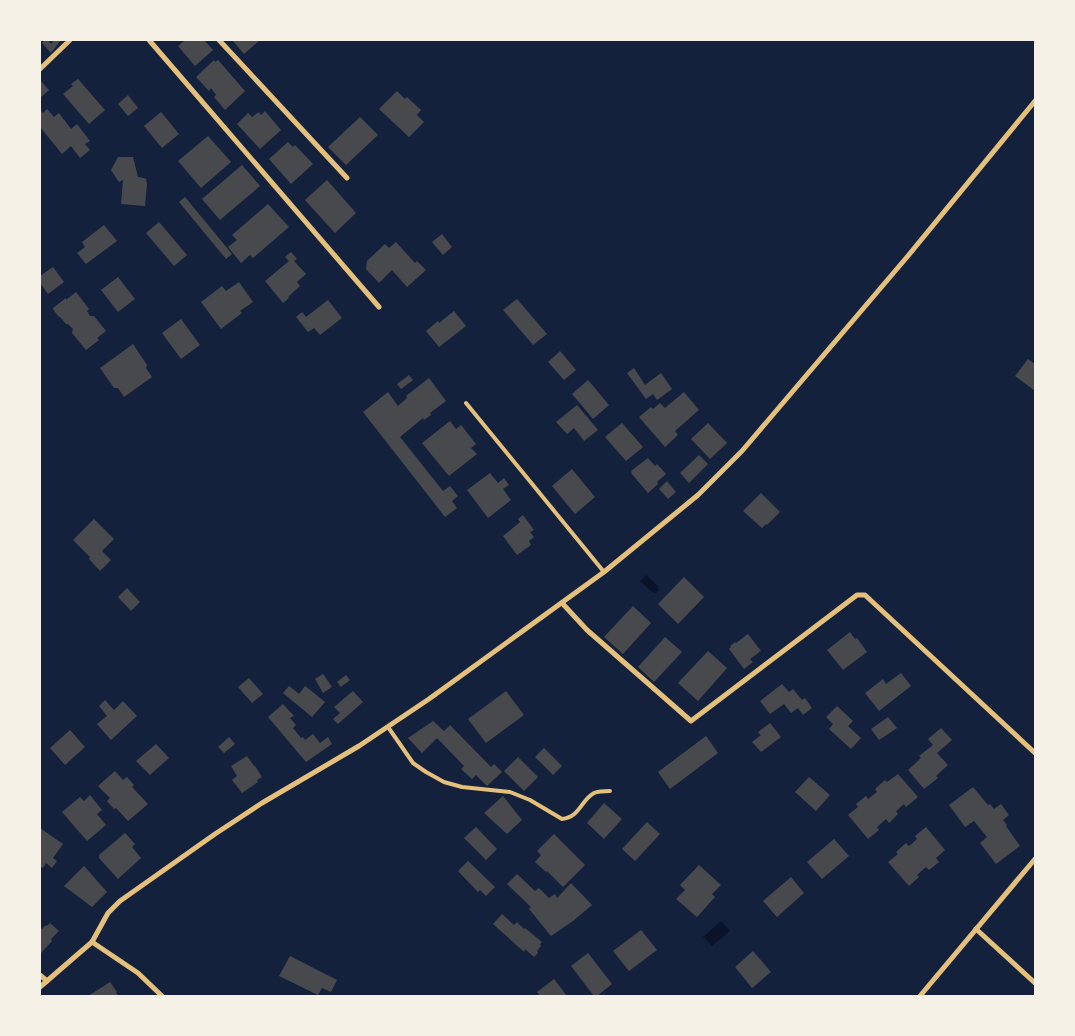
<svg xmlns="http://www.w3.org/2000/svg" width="1075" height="1036" font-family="'Libre Baskerville',serif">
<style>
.water{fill:#0b132b}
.building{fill:#48494c}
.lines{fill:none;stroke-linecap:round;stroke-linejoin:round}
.service{stroke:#e5c07b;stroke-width:4}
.minor{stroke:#e5c07b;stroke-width:5}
</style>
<rect width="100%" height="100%" fill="#14213d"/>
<!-- water -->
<g class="water">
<polygon points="646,575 658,586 659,590 656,593 652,592 640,581"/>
<polygon points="721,921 730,931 712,946 703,937"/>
</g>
<!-- building -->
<g class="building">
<polygon points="45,40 48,40 51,44 54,40 61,40 51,53 42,43"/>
<polygon points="185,40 204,40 213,50 195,66 178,46"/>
<polygon points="232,40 260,40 244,54"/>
<polygon points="214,60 215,62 218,60 245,91 225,110 214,97 216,95 211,88 209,91 196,77"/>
<polygon points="78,79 105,110 89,124 63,94 73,86 71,84"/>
<polygon points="40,80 49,90 40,98"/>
<polygon points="397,91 405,99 407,97 421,110 417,115 424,122 409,137 379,109"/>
<polygon points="128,95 138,108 128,116 118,104"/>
<polygon points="47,109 54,117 59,113 71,129 77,124 90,141 85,144 90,150 80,158 71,146 62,154 40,127 40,110 43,113"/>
<polygon points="265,111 281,130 260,149 237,124 248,113 252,117 259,112 261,115"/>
<polygon points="161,112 179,134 162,148 144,126"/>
<polygon points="360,117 378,135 346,165 328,147"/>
<polygon points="208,136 231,162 201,188 178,161"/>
<polygon points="288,142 293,147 295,145 313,164 291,184 269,159"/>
<polygon points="118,157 133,157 138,177 144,178 146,179 147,184 145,206 121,204 123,180 119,182 111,170"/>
<polygon points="242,165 260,186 220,220 202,199"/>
<polygon points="327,180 356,213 335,233 305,200"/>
<polygon points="185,197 232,254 226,259 179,202"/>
<polygon points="268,204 289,227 253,258 250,255 241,263 228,247 237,240 232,235"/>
<polygon points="159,222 187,255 174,266 146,233"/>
<polygon points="104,225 117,241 86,264 77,253 85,247 82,242"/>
<polygon points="442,234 452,247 443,255 432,242"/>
<polygon points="396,242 415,263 417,261 426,270 407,287 392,270 379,283 366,269 367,261 385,244 389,248"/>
<polygon points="291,252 297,259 294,261 306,274 297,282 300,286 288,297 289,298 283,303 265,281 289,261 285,257"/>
<polygon points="53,267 64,282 48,294 40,283 40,276"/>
<polygon points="118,277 135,299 118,312 101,290"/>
<polygon points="239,282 253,302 240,311 242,313 221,329 201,302 222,286 226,291"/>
<polygon points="76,292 89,309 87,311 90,316 94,316 106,331 97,338 99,340 86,350 72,333 73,329 68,324 66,324 61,318 58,316 53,309 53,308 66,298 66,300"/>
<polygon points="517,299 547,334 533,345 503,310"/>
<polygon points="328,300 342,318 320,335 314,328 308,332 296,317 302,312 306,317"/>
<polygon points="454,311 466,326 439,347 426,331 438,321 439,323"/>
<polygon points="181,319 200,345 181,359 162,333"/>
<polygon points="133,344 147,365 146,368 152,377 124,397 118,388 114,388 100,368"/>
<polygon points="560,351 576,370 564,380 548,362"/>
<polygon points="1028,359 1035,364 1035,391 1015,376"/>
<polygon points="634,368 645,385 661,373 672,389 657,400 653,394 646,399 627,373"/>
<polygon points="409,375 413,380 401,389 397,384"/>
<polygon points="429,378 446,401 430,413 431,415 424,420 423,418 400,437 443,491 450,486 458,496 452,501 457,508 445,517 363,412 388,392 398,406 407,398 406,396"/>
<polygon points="588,380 609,405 593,419 572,394"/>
<polygon points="684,392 699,410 675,431 678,435 665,447 639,417 651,407 653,409 660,403 665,408"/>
<polygon points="577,405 598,430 584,441 574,428 567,434 556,422"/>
<polygon points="450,421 456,429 461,425 476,444 471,448 477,454 449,476 422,443"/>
<polygon points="622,423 643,447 626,461 605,437"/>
<polygon points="708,423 727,443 710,459 691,439"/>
<polygon points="699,455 708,464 689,483 680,473"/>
<polygon points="648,458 655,466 657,464 666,474 657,482 658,484 648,493 631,473 632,472 631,471"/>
<polygon points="572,469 595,497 575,514 552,486"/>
<polygon points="490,473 498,483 504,478 509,485 503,489 511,500 488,518 467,490"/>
<polygon points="667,481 676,492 668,499 659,489"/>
<polygon points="761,493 780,512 767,525 766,524 762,528 743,511"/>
<polygon points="523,515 534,530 530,532 534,537 529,541 531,545 517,555 503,536 520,522 518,519"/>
<polygon points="94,519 114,539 102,551 111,560 100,571 89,559 90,557 73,540"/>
<polygon points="684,577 704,597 678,624 658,604"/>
<polygon points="127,588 140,602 131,611 118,597"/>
<polygon points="633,606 651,623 623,654 604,637"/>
<polygon points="850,632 855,639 857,638 867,652 843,670 827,650"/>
<polygon points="748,634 761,651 750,659 753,662 744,669 729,649 731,647 730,646 735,642 736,643"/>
<polygon points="665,637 682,652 654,682 638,667"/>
<polygon points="708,651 727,668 698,701 678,683"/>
<polygon points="901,673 911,686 879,711 865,693 883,679 886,684"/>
<polygon points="323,674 332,687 323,693 315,679"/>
<polygon points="346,675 350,680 341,687 337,682"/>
<polygon points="249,678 263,694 252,703 238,687"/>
<polygon points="782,684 789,692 793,689 802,700 805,698 812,708 803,715 798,708 791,713 784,704 770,714 760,701"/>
<polygon points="289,686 299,694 305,686 325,702 312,717 283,693"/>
<polygon points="353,691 363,702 338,724 333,719 340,713 334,707"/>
<polygon points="506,691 524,715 486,743 468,719"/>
<polygon points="105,700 114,710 123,701 137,716 111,740 97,724 107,716 99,706"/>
<polygon points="283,704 294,716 290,718 296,725 293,728 301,738 303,737 305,740 313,734 320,743 328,737 332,744 306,762 268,717"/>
<polygon points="837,706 853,721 848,726 861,738 851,749 829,729 833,724 826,717"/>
<polygon points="888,717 897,728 879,740 871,729"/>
<polygon points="433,721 444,731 450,725 491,767 494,764 502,772 487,786 476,775 472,779 461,769 464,766 437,738 422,753 408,738"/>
<polygon points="770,723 781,737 761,752 752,742 761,735 758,732"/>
<polygon points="941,728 952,740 937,753 948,765 936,776 938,778 924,789 908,770 921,758 919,756 933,745 928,739"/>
<polygon points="70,730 85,747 65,765 50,748"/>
<polygon points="706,736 718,753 670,789 658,772"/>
<polygon points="229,737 235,744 224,753 218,747"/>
<polygon points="156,744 169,758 150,775 136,761"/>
<polygon points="544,748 562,766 553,775 535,757"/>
<polygon points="247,756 254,766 255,766 262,777 257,780 258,782 242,793 232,780 237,776 231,766"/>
<polygon points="518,757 538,777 524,791 504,771"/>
<polygon points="115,771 123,780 127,777 134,785 132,787 148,804 128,821 116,808 114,809 107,801 110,798 98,786"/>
<polygon points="898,774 918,797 906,807 904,804 896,811 898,814 889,823 886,819 877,827 879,830 868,839 848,815 858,807 856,804 866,796 868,799 877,792 875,789 885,780 887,782"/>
<polygon points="809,777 830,795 816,811 795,792"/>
<polygon points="973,787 988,805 990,804 994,809 1001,804 1009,815 1003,820 1007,825 1006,826 1020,846 996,864 980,843 987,837 974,821 965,827 949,805"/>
<polygon points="90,795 102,810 97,814 106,825 87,841 62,812 80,797 84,801"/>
<polygon points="503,796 522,820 507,834 484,813"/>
<polygon points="604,803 622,819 604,839 587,823"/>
<polygon points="647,822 660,834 635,861 622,849"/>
<polygon points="476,827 497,849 486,860 464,838"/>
<polygon points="926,827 945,850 936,858 939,862 929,870 926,867 917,875 919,877 909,886 888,862 898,854 896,852 906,843 909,846 917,839 915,836"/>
<polygon points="40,828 63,844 53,858 57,861 52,868 46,863 43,868 40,866"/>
<polygon points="125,833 135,844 132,847 141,858 118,879 99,858 99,855"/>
<polygon points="554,834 585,865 563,887 547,871 546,872 535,862 541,855 537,851"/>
<polygon points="834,839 849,856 822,879 807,862"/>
<polygon points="468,861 495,887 486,896 480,890 478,892 458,871"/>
<polygon points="699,865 721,885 712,894 715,897 697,917 676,899 685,890 680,885"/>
<polygon points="84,866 107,892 92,907 64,886"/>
<polygon points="517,874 535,891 539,888 549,898 555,894 557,898 571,883 592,905 573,921 551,936 529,909 531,907 507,884"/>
<polygon points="791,877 804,893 777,917 763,901"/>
<polygon points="502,914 514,925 517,922 524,929 525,928 542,942 540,944 541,946 537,951 538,953 534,957 525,949 524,952 493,924"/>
<polygon points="50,923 59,931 51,939 52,941 40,954 40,927 42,929 46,925 47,926"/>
<polygon points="641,930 657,950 629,971 613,951"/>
<polygon points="753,951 771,972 752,988 735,967"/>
<polygon points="588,953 612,984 597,996 594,996 571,966"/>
<polygon points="290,956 337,980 331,992 322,988 318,995 279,976"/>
<polygon points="554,979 567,996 540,996 537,992"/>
<polygon points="110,982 117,992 116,993 119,996 88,996"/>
</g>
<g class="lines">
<!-- service -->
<g class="service">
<polyline points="466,403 604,572"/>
<path d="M388 727 413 763 426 772 444 782 462 787 510 792 530 800 562 819C580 817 581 800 594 793 599 791 605 791 610 791"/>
</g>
<!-- minor -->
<g class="minor">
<polyline points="149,40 379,307"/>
<polyline points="219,40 347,178"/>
<polyline points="40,69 70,40"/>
<polyline points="562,603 587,630 691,721 857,595 865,595 1035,753"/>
<polyline points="976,929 1035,983"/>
<polyline points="92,942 138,973 162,996"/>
<polyline points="40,975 47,981"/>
<polyline points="40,987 92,942 108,913 120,901 215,834 262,803 359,746 429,699 604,572 698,495 742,451 907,257 1035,101"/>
<polyline points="920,996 1035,859"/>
</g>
</g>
<!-- border -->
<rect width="1075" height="1036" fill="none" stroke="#f6f1e7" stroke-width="82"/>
</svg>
